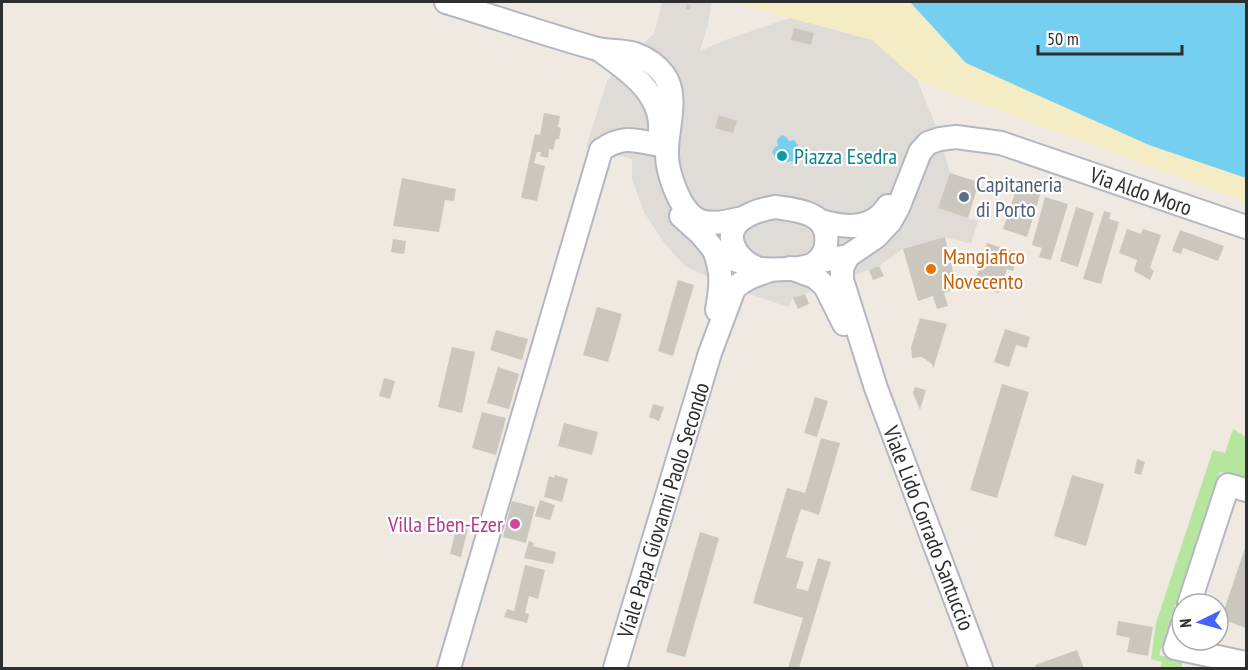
<svg xmlns="http://www.w3.org/2000/svg" width="1248" height="670" font-family="'PT Sans Narrow',sans-serif">
<style>
.green{fill:#b6e59e}
.sand{fill:#f3ecc5}
.plaza{fill:#dfdcd8}
.water{fill:#75cff0}
.building{fill:#cbc7bf}
.lines{fill:none;stroke-linecap:round;stroke-linejoin:round}
.minor-casing{stroke:#b4b7c1;stroke-width:26}
.path{stroke:#c9c9c9;stroke-width:4;stroke-dasharray:4.5 3;stroke-linecap:butt}
.minor{stroke:#fff;stroke-width:22}
.culture-dot{fill:#0f9aa8;stroke:#fff;stroke-width:2}
.service-dot{fill:#5c6f8a;stroke:#fff;stroke-width:2}
.food-dot{fill:#e8710a;stroke:#fff;stroke-width:2}
.hotel-dot{fill:#d1479c;stroke:#fff;stroke-width:2}
.labels{text-anchor:middle;stroke-width:4.5;stroke-linejoin:round;paint-order:stroke}
.culture-label{font-size:22px;fill:#0d838f;stroke:#fff;text-anchor:start}
.service-label{font-size:22px;fill:#4e5e75;stroke:#fff;text-anchor:start}
.street-label{font-size:22px;fill:#2e2e2e;stroke:#fff}
.food-label{font-size:22px;fill:#c56008;stroke:#fff;text-anchor:start}
.hotel-label{font-size:22px;fill:#b23c85;stroke:#fff;text-anchor:end}
</style>
<rect width="100%" height="100%" fill="#efe9e1"/>
<!-- green -->
<polygon class="green" points="1233,429 1246,437 1246,479 1220,472 1159,655 1183,661 1181,668 1160,668 1162,662 1151,659 1156,623 1213,450 1225,453"/>
<!-- sand -->
<polygon class="sand" points="730,2 910,2 966,63 1149,144 1246,178 1246,202 917,80 872,40"/>
<!-- plaza -->
<polygon class="plaza" points="662,2 712,2 708,25 700,51 728,39 790,18 872,40 917,80 938,131 950,173 939,208 978,221 971,244 945,237 903,249 879,266 793,298 788,307 734,289 685,266 664,243 644,212 632,179 632,159 586,147 607,81 626,59 654,34"/>
<!-- water -->
<g class="water">
<polygon points="910,2 1246,2 1246,178 1149,145 966,63"/>
<polygon points="782,135 786,137 789,141 794,140 798,145 796,152 793,152 793,161 786,162 783,157 776,159 772,152 775,147 778,146 777,140"/>
</g>
<!-- building -->
<g class="building">
<polygon points="794,28 814,33 811,45 791,40"/>
<polygon points="544,113 560,116 558,127 561,128 559,139 556,139 553,150 549,149 548,158 540,156 541,152 537,152 534,163 545,166 537,201 521,198 535,134 540,135"/>
<polygon points="719,115 737,121 733,133 715,128"/>
<polygon points="950,173 979,182 968,218 938,208"/>
<polygon points="402,178 456,189 454,201 445,200 439,232 393,226"/>
<polygon points="1019,181 1042,189 1027,237 1003,229"/>
<polygon points="1045,197 1068,204 1051,260 1039,257 1042,248 1032,245"/>
<polygon points="1076,207 1094,213 1078,267 1060,261"/>
<polygon points="1104,211 1111,213 1109,219 1119,222 1101,284 1083,279"/>
<polygon points="1127,229 1141,234 1143,229 1161,235 1150,268 1154,271 1150,280 1134,271 1137,260 1119,253"/>
<polygon points="1180,230 1224,246 1218,261 1183,248 1181,254 1172,251"/>
<polygon points="945,237 957,289 944,293 948,306 937,309 933,296 918,301 903,249"/>
<polygon points="393,239 406,241 404,254 391,252"/>
<polygon points="987,243 1018,253 1013,271 1007,269 999,293 974,285"/>
<polygon points="879,266 884,276 873,280 869,270"/>
<polygon points="678,280 694,285 673,356 658,351"/>
<polygon points="805,294 809,304 798,309 793,298"/>
<polygon points="597,307 622,314 608,362 583,355"/>
<polygon points="920,318 947,324 933,369 932,364 922,357 912,358 911,347"/>
<polygon points="1005,329 1030,337 1027,348 1016,345 1009,367 994,362"/>
<polygon points="496,330 528,339 522,360 490,350"/>
<polygon points="452,347 475,352 462,413 438,407"/>
<polygon points="498,367 519,374 509,409 487,403"/>
<polygon points="384,378 395,381 390,399 379,396"/>
<polygon points="1002,384 1029,392 997,498 970,490"/>
<polygon points="915,387 926,390 920,410 913,393"/>
<polygon points="815,397 828,401 817,437 804,433"/>
<polygon points="653,404 664,407 659,421 649,417"/>
<polygon points="482,412 506,418 496,455 472,448"/>
<polygon points="564,423 598,432 592,455 558,446"/>
<polygon points="821,438 840,443 819,515 801,509 786,557 804,562 796,588 808,591 818,558 831,562 799,668 788,668 803,618 753,603 787,488 805,493"/>
<polygon points="1137,459 1145,462 1141,475 1134,473"/>
<polygon points="555,475 568,479 562,502 544,497 549,476 554,478"/>
<polygon points="1072,475 1104,484 1086,546 1054,536"/>
<polygon points="540,500 555,505 550,520 535,516"/>
<polygon points="512,501 535,507 526,543 503,537"/>
<polygon points="457,525 468,528 461,557 450,554"/>
<polygon points="700,532 719,538 685,657 666,652"/>
<polygon points="529,541 534,543 533,546 556,552 553,564 524,558"/>
<polygon points="1246,545 1246,628 1221,619"/>
<polygon points="525,565 545,570 538,599 529,596 525,613 529,614 527,623 504,617 507,609 514,611"/>
<polygon points="1118,621 1153,627 1148,656 1127,652 1130,638 1116,635"/>
<polygon points="1077,650 1084,668 1036,668 1035,665"/>
</g>
<g class="lines">
<!-- minor casing -->
<g class="minor-casing">
<g id="minor">
<path d="M446 2C495 17 544 34 594 48 607 52 622 50 635 54 646 58 657 65 664 75 679 95 667 128 667 151 666 170 679 210 698 220 712 226 729 221 743 218"/>
<path d="M601 51C628 70 663 94 660 131"/>
<path d="M775 207C799 210 830 213 826 244 826 250 821 259 815 263 808 268 798 268 789 269 778 269 768 271 757 268 749 265 740 258 736 251 720 222 753 211 775 207Z"/>
<polyline points="681,216 701,234 714,250 723,256 750,265"/>
<path d="M821 221C846 228 872 231 888 206"/>
<path d="M714 250C723 273 721 286 717 310"/>
<polyline points="848,256 842,268 842,280 876,388 981,668"/>
<polyline points="816,262 848,256 876,237 890,222 898,208 920,152 928,143 940,139 956,137 1001,143 1246,227"/>
<polyline points="790,268 815,277 825,286 844,324"/>
<polyline points="1189,604 1228,485 1246,490"/>
<polyline points="1182,626 1175,648 1246,663"/>
<path d="M449 668 601 150C623 135 633 140 659 145"/>
<path d="M615 668 710 353 734 289C744 278 757 275 771 270"/>
</g>
</g>
<!-- path -->
<polyline class="path" points="688,9 689,2"/>
<!-- minor -->
<use href="#minor" class="minor"/>
</g>
<!-- markers -->
<circle class="culture-dot" cx="782" cy="156" r="6"/>
<circle class="service-dot" cx="964" cy="197" r="6"/>
<circle class="food-dot" cx="931" cy="269" r="6"/>
<circle class="hotel-dot" cx="515" cy="524" r="6"/>
<g class="labels">
<!-- culture labels -->
<g class="culture-label">
<text x="794" y="164">Piazza Esedra</text>
</g>
<!-- service labels -->
<g class="service-label">
<text x="976" y="192">Capitaneria<tspan x="976" dy="25">di Porto</tspan></text>
</g>
<!-- street labels -->
<g class="street-label">
<text transform="translate(1141 191) rotate(19)" y="8">Via Aldo Moro</text>
<text transform="translate(663 510) rotate(-73)" y="8">Viale Papa Giovanni Paolo Secondo</text>
<text transform="translate(929 528) rotate(69)" y="8">Viale Lido Corrado Santuccio</text>
</g>
<!-- food labels -->
<g class="food-label">
<text x="943" y="264">Mangiafico<tspan x="943" dy="25">Novecento</tspan></text>
</g>
<!-- hotel labels -->
<g class="hotel-label">
<text x="503" y="532">Villa Eben-Ezer</text>
</g>
</g>
<!-- border -->
<rect width="1248" height="670" fill="none" stroke="#2e2e2e" stroke-width="6"/>
<!-- north arrow -->
<g transform="translate(1200 622) rotate(265)"><circle r="28" fill="#ffffff" stroke="#ababab" stroke-width="1.5"/>
<path d="M0-4.5L10 22L0 15L-10 22Z" fill="#4264fb"/>
<text y="-9" font-size="16" font-weight="bold" text-anchor="middle" fill="#2e2e2e">N</text>
</g>
<!-- scale -->
<path d="M1038 45v9h144v-9" fill="none" stroke="#2e2e2e" stroke-width="3"/>
<text x="1047" y="45" font-size="18" fill="#2e2e2e" stroke="#ffffff" stroke-width="4.5" paint-order="stroke">50 m</text>
</svg>
